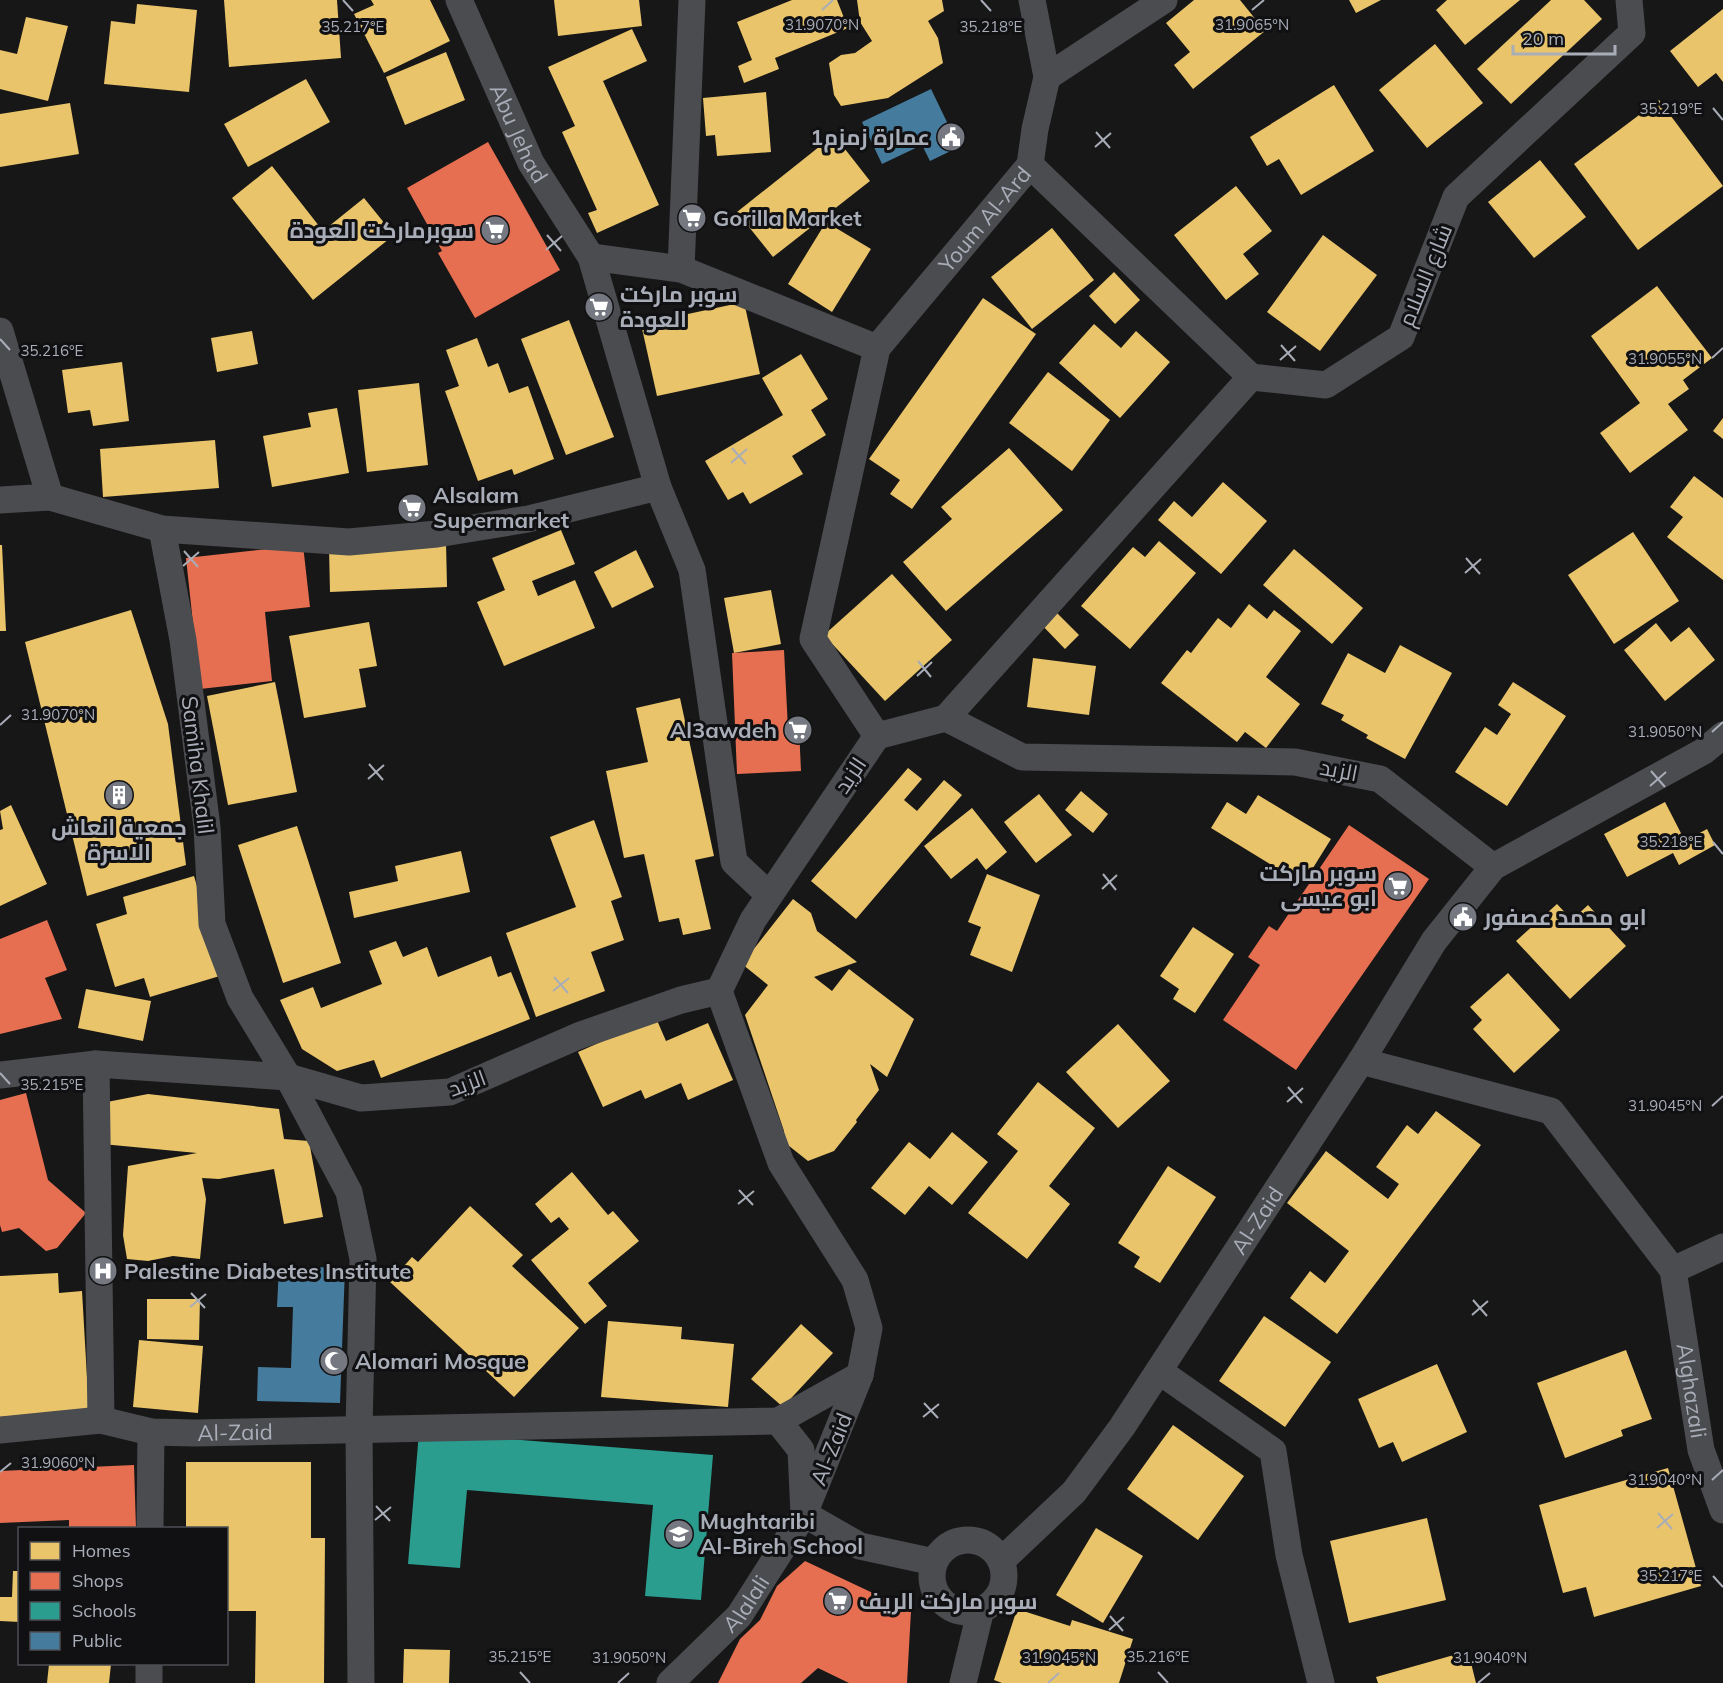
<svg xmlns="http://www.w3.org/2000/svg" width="1723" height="1683" font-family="Mulish,Cairo,sans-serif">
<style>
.homes{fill:#e9c46a}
.shops{fill:#e76f51}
.schools{fill:#2a9d8f}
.public{fill:#457b9d}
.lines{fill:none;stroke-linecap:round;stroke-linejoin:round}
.street{stroke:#4b4c50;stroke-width:27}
.ticks{fill:none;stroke:#a8adb8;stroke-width:2}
.labels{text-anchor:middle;stroke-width:6;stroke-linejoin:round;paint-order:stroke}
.street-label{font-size:22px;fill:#a8adb8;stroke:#111113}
.poi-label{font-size:22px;font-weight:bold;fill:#a8adb8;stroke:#111113;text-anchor:start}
.ticks-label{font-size:15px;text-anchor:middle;fill:#a8adb8;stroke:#111113;stroke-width:6;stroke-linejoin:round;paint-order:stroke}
</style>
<rect width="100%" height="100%" fill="#171717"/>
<!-- homes -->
<g class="homes">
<polygon points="224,0 337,0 341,58 229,67"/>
<polygon points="371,0 430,0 450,41 384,73 354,14 374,5"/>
<polygon points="554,0 639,0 642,26 558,36"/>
<polygon points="792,0 837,0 848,28 775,58 779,69 744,83 738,66 752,60 737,22"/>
<polygon points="857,0 942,0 944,11 928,21 938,38 943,63 888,98 841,106 834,95 829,63 841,55 855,53 872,41 860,22"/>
<polygon points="1194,0 1240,0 1265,31 1193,89 1174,65 1190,52 1166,23"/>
<polygon points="1349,0 1381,0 1356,13"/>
<polygon points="1447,0 1520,0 1465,45 1436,10"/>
<polygon points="1551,0 1584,0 1602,19 1511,104 1477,69"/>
<polygon points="137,4 197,10 189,92 104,84 111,21 135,24"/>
<polygon points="1723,9 1723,82 1716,73 1698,87 1670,51"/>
<polygon points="26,17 68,26 48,101 0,89 0,50 17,54"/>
<polygon points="632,29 647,61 603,81 659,205 597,233 588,213 597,210 562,132 575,126 548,67"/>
<polygon points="1435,44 1483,103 1427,148 1379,90"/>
<polygon points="446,52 465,100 405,125 386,77"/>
<polygon points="306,79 330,122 248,167 224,124"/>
<polygon points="1334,85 1374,151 1301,195 1279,159 1267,166 1250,137"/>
<polygon points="766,92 771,152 717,156 715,135 706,136 703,98"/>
<polygon points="1659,100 1723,186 1638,250 1574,164"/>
<polygon points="70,103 79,154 0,167 0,114"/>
<polygon points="834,135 870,181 773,257 737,212"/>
<polygon points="1540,160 1586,217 1534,258 1488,202"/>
<polygon points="272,166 323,231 364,198 394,235 313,300 232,198"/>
<polygon points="1236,186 1272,231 1243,254 1259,274 1226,300 1174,235"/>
<polygon points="826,222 871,249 832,312 788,284"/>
<polygon points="1052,228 1094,280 1032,329 991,277"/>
<polygon points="1323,235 1377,275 1320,351 1267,312"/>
<polygon points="1114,272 1140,300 1115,324 1089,296"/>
<polygon points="1657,286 1712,358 1683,380 1689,389 1668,404 1688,430 1630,473 1600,433 1640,403 1591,336"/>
<polygon points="983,298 1036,334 912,509 890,494 900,480 869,459"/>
<polygon points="744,302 760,374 657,396 641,324"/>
<polygon points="569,320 614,437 566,455 521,339"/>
<polygon points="1094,324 1121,348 1136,331 1170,362 1120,418 1059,363"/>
<polygon points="252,331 258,364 217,372 211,338"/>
<polygon points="477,338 488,367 498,363 509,393 528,386 554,459 514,475 512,469 478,481 445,391 459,386 446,350"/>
<polygon points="801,354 828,399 811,410 826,435 792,456 803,474 750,504 743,492 728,500 705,461 783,415 762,378"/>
<polygon points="122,362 129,421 93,426 90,410 68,413 62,370"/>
<polygon points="1048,372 1110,420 1072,471 1009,423"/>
<polygon points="419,383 428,465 367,472 358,390"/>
<polygon points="337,408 349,473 272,487 263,436 311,427 308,413"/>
<polygon points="1723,418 1723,439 1713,431"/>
<polygon points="215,440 219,488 103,497 100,449"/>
<polygon points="1009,448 1063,510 946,611 903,562 952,519 941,507"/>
<polygon points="1694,476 1723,498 1723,580 1667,537 1683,517 1670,507"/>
<polygon points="1223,482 1267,521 1221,574 1158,520 1174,501 1192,517"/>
<polygon points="561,530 575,564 532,581 538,596 575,580 595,628 504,666 477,602 505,590 492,558"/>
<polygon points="1633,532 1679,601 1614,644 1568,575"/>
<polygon points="1159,541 1196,573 1130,649 1081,606 1133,547 1145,557"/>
<polygon points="446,542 447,587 330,592 329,547"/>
<polygon points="0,545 2,545 6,631 0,631"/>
<polygon points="1294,549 1363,608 1332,644 1263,585"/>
<polygon points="636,550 654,587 612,608 594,572"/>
<polygon points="892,574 952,640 885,701 824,635"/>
<polygon points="771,590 781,644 734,653 724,598"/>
<polygon points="1249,604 1267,619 1274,610 1301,631 1266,677 1300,704 1266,748 1245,732 1237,742 1161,683 1187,650 1191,653 1218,618 1231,628"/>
<polygon points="1052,608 1079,635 1065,649 1038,621"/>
<polygon points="131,610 168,724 186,865 87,896 25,642"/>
<polygon points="369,622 377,666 359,669 366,707 304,718 289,636"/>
<polygon points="1656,623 1671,642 1689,627 1715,660 1665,701 1624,650"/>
<polygon points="1400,645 1452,673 1405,759 1366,738 1368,735 1341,720 1344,715 1321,704 1348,653 1385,673"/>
<polygon points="1033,658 1096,666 1089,715 1027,707"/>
<polygon points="275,682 297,792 228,805 207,696"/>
<polygon points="1513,682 1566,716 1507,806 1455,772 1485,727 1497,735 1511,714 1498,705"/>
<polygon points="680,698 714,856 695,860 711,929 683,935 679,918 659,922 644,854 624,858 606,771 648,762 636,708"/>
<polygon points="908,768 922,779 904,800 917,811 944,780 962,795 856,919 811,881"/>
<polygon points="1081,791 1108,814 1093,833 1065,810"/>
<polygon points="1039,794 1072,835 1036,863 1004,822"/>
<polygon points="1258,795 1331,839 1303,884 1211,828 1227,802 1246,814"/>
<polygon points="1665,802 1685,841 1707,829 1715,845 1679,865 1673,853 1627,877 1604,834"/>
<polygon points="11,805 47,884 0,906 0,830 3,829 0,811"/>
<polygon points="972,808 1007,852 986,870 977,858 951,879 924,846"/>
<polygon points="594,820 622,897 611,901 624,940 591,952 605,991 536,1017 506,933 576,907 550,837"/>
<polygon points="297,826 341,963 283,983 238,845"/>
<polygon points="461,851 470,892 354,918 349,892 398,881 395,866"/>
<polygon points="987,874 1040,895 1012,972 970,955 981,927 968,922"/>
<polygon points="194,876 223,975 150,997 144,978 115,987 96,924 127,914 123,897"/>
<polygon points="793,899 811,913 817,931 857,962 814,977 832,991 849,969 914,1019 887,1077 870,1064 879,1090 856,1120 857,1122 834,1151 808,1161 779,1138 784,1131 745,1015 768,985 742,964"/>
<polygon points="1557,904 1572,920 1588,905 1626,946 1570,999 1516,941"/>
<polygon points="1193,927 1234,954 1195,1013 1173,999 1179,989 1160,976"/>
<polygon points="396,941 403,957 427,947 438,977 491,956 498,977 511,972 530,1019 381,1078 374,1060 337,1071 302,1049 280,1000 313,987 321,1008 382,984 369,951"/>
<polygon points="1508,973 1560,1030 1514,1073 1473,1029 1482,1020 1470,1007"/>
<polygon points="86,989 151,1001 143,1041 78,1028"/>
<polygon points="656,1018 666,1041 708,1023 733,1080 688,1100 681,1083 645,1099 641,1090 603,1107 578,1052"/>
<polygon points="1118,1024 1170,1081 1118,1128 1066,1072"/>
<polygon points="1038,1082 1095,1128 1049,1186 1070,1204 1027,1259 968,1213 1018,1151 997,1134"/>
<polygon points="148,1094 279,1109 284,1139 309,1141 323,1217 284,1224 274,1169 219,1179 202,1178 206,1199 200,1259 173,1256 148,1261 127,1259 123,1235 128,1166 197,1153 102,1144 107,1102"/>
<polygon points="1436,1111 1481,1145 1337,1334 1290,1298 1310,1271 1325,1283 1349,1251 1287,1203 1326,1151 1388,1199 1399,1184 1376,1167 1407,1125 1418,1134"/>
<polygon points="952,1132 988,1162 952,1205 929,1186 905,1215 871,1188 909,1142 930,1159"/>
<polygon points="1168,1166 1216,1197 1160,1283 1134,1267 1140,1257 1118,1243"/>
<polygon points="572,1172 608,1215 613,1211 639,1241 588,1283 607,1306 585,1324 531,1260 569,1229 559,1217 551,1223 535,1204"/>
<polygon points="470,1206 523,1255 512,1266 579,1328 514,1397 390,1282 412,1257 418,1262"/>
<polygon points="58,1273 59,1293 82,1291 89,1412 0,1417 0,1276"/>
<polygon points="147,1299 200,1299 199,1340 147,1339"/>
<polygon points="1264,1316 1331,1362 1285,1427 1219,1381"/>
<polygon points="608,1321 682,1327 681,1339 734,1344 728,1407 601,1397"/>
<polygon points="801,1324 833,1353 783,1407 751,1379"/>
<polygon points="139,1340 203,1346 198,1413 133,1407"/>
<polygon points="1626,1350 1652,1419 1621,1430 1623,1436 1565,1458 1537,1383"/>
<polygon points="1437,1364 1467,1432 1402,1462 1393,1442 1379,1448 1358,1399"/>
<polygon points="1173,1425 1244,1476 1198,1540 1127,1489"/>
<polygon points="186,1462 311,1462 311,1538 325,1538 324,1683 255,1683 256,1611 226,1611 226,1528 186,1528"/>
<polygon points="1668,1468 1701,1586 1594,1617 1586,1587 1563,1593 1539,1505"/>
<polygon points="1427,1518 1446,1600 1349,1623 1330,1541"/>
<polygon points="1096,1528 1143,1556 1103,1623 1056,1595"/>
<polygon points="13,1571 20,1571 20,1622 0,1621 0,1597 12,1597"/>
<polygon points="1017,1609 1070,1626 1072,1620 1133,1639 1119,1683 1002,1683 994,1680"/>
<polygon points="404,1649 450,1650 449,1683 403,1683"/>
<polygon points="1468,1651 1476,1683 1378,1683 1376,1677"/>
<polygon points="49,1664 111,1664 109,1683 47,1683"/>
</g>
<!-- shops -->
<g class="shops">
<polygon points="488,142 560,270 475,318 438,253 442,251 407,188"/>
<polygon points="303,545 310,607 265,612 272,681 200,689 186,558"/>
<polygon points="784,650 788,729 799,728 801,771 737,774 732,653"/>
<polygon points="1349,825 1429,879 1296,1070 1223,1020 1260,965 1248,957 1269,926 1277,931"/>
<polygon points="47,920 67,970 45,978 62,1019 0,1034 0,939"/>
<polygon points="26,1093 48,1180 86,1213 57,1248 46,1251 19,1228 2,1232 0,1225 0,1100"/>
<polygon points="134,1465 136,1528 69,1528 69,1520 0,1523 0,1471"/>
<polygon points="805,1561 911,1611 907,1683 849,1683 818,1668 801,1683 718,1683 740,1639 760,1620 777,1586"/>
</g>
<!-- schools -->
<polygon class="schools" points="419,1432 713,1455 701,1600 645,1596 653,1505 467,1490 460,1568 408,1564"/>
<!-- public -->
<g class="public">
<polygon points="931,89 959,147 930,161 922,145 882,164 862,122"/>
<polygon points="279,1266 345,1268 340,1403 257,1401 258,1367 291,1368 293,1307 277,1307"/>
</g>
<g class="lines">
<!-- street -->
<g class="street">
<path id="s1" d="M459 0 531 163 591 257 658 487 692 570 734 862 769 895"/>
<polyline points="1047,77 1164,0"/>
<polyline points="1030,165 1251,377 1326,385 1401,337 1456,197 1632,33 1629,0"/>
<polyline points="591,257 681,269 877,348"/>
<polyline points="681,269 692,0"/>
<polyline points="0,331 50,497"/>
<polyline points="0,500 50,497 162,529 349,542 437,534 528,519 658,487"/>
<polyline points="946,718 1251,377"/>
<path id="s2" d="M877 736 813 639 877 348 1030 165 1035 129 1047 77 1032 0"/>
<polyline points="719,991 753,920 877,736 946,718 1022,757 1295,762 1380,779 1493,867"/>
<polyline points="719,991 781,1163 855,1280 869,1328 860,1375 804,1514 860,1546 934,1562"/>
<path id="s3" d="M1361 1061 1551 1111 1673 1270 1701 1450 1723 1510"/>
<polyline points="96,1064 101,1420"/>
<polyline points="0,1075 96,1064 288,1077 240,998 212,924 207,827 183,640 162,529"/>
<polyline points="288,1077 349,1192 363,1259 359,1428 361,1683"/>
<polyline points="288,1077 361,1098 450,1092 578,1036 681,1000 719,991"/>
<polyline points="1673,1270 1723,1247"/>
<polyline points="1159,1371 1273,1451 1289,1555 1321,1683"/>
<path id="s4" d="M0 1430 101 1420 151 1432 195 1433 778 1421 860 1375"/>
<polyline points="150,1528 151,1432"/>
<circle cx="968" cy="1576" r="36"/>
<path id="s5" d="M1001 1561 1074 1492 1122 1427 1361 1061 1434 941 1493 867 1704 751 1723 735"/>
<polyline points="149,1683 149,1664"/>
<path id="s6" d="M670 1683 739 1616 804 1514 801 1450 778 1421"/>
<polyline points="963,1683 981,1609"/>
</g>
</g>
<!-- ticks -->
<path class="ticks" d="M343 0 353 11M981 0 991 11M822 10 833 0M1252 10 1264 0M1713 108 1723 120M1096 132 1110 148M1095 147 1111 133M547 235 561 251M546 250 562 236M0 339 10 350M1281 345 1295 361M1712 358 1723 348M1280 360 1296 346M732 448 746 464M731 463 747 449M184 551 198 567M1466 558 1480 574M183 566 199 552M1465 573 1481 559M918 661 931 677M917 676 932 662M0 725 11 715M1712 732 1723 722M369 764 383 780M1651 771 1665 787M368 779 384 765M1650 786 1666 772M1713 842 1723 854M1103 874 1116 890M1102 889 1117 875M554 977 568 993M553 991 569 978M0 1073 10 1084M1288 1087 1302 1103M1287 1102 1303 1088M1712 1106 1723 1096M739 1190 753 1205M738 1204 754 1191M191 1293 205 1308M1473 1300 1487 1316M190 1307 206 1294M1472 1315 1488 1301M924 1403 938 1418M923 1417 939 1404M0 1472 11 1463M1712 1480 1723 1470M376 1506 390 1521M1658 1513 1672 1529M375 1520 391 1507M1657 1528 1673 1514M1713 1576 1723 1587M1110 1616 1123 1631M1109 1630 1124 1617M520 1672 530 1683M1158 1672 1168 1683M618 1683 629 1673M1048 1683 1059 1673M1478 1683 1490 1673"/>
<!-- icons -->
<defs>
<g id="civic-disc" transform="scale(1.5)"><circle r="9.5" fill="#757880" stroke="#111113"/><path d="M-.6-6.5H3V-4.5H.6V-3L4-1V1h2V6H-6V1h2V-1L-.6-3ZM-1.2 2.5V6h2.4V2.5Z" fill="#fff"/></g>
<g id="supermarket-disc" transform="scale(1.5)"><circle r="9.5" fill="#757880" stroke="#111113"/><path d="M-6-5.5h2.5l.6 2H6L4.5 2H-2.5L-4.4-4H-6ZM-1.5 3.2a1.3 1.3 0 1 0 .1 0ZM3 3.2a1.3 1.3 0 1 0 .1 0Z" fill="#fff"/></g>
<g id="building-disc" transform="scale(1.5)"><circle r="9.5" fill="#757880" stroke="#111113"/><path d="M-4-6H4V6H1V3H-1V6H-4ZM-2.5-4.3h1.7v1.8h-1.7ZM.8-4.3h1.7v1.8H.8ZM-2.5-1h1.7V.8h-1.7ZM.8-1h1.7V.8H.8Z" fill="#fff"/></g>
<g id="hospital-disc" transform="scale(1.5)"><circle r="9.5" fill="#757880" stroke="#111113"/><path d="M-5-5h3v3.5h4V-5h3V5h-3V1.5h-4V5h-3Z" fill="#fff"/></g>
<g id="mosque-disc" transform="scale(1.5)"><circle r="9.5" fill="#757880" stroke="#111113"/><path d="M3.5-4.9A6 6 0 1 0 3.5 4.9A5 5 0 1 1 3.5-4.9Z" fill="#fff"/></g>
<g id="school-disc" transform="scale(1.5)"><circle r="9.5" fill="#757880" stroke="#111113"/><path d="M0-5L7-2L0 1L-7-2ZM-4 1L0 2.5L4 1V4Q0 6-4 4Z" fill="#fff"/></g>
</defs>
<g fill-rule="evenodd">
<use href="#civic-disc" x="951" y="137"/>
<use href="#supermarket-disc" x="692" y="218"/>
<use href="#supermarket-disc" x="495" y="230"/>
<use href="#supermarket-disc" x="599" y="307"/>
<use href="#supermarket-disc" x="412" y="508"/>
<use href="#supermarket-disc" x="798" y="730"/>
<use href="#building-disc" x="119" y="795"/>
<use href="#supermarket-disc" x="1398" y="886"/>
<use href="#civic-disc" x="1463" y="917"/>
<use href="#hospital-disc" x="103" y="1271"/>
<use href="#mosque-disc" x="334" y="1361"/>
<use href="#school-disc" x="679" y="1534"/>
<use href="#supermarket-disc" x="838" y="1601"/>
</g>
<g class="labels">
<!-- street labels -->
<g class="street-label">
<text dy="8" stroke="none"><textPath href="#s1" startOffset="146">Abu Jehad</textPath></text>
<text dy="8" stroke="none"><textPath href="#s2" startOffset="582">Youm Al-Ard</textPath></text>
<text transform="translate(1425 275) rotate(-68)" y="8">شارع السلام</text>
<text transform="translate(198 765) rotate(83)" y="8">Samiha Khalil</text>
<text transform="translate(1339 770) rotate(11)" y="8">الزيد</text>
<text transform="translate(850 775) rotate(-56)" y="8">الزيد</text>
<text transform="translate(467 1083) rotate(-20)" y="8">الزيد</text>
<text dy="8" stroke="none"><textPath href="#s5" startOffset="428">Al-Zaid</textPath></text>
<text dy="8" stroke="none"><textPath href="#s3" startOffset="519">Alghazali</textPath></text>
<text dy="8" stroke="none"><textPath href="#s4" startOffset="237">Al-Zaid</textPath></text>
<text transform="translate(831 1449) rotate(-68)" y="8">Al-Zaid</text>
<text dy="8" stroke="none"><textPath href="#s6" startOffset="110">Alalali</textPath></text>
</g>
<!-- poi labels -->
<g class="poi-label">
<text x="930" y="145" text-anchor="end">عمارة زمزم1</text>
<text x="713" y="226">Gorilla Market</text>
<text x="474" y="238" text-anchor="end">سوبرماركت العودة</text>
<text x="620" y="302">سوبر ماركت<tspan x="620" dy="25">العودة</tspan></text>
<text x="433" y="503">Alsalam<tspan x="433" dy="25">Supermarket</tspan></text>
<text x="777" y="738" text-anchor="end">Al3awdeh</text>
<text x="119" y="835" text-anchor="middle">جمعية انعاش<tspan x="119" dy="25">الاسرة</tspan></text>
<text x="1377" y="881" text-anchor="end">سوبر ماركت<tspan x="1377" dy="25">ابو عيسی</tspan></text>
<text x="1484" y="925">ابو محمد عصفور</text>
<text x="124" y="1279">Palestine Diabetes Institute</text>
<text x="355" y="1369">Alomari Mosque</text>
<text x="700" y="1529">Mughtaribi<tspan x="700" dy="25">Al-Bireh School</tspan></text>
<text x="859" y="1609">سوبر ماركت الريف</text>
</g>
</g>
<g class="ticks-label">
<text x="822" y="30">31.9070°N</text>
<text x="1252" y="30">31.9065°N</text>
<text x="353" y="32">35.217°E</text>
<text x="991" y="32">35.218°E</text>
<text x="1671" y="114">35.219°E</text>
<text x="52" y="356">35.216°E</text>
<text x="1665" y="364">31.9055°N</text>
<text x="58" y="720">31.9070°N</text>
<text x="1665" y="737">31.9050°N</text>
<text x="1671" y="847">35.218°E</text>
<text x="52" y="1090">35.215°E</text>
<text x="1665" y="1111">31.9045°N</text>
<text x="58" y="1468">31.9060°N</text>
<text x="1665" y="1485">31.9040°N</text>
<text x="1671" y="1581">35.217°E</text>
<text x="520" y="1662">35.215°E</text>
<text x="1158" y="1662">35.216°E</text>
<text x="629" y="1663">31.9050°N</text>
<text x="1059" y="1663">31.9045°N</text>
<text x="1490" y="1663">31.9040°N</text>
</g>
<!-- legend -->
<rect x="18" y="1527" width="210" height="138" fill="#111113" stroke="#4d4f55" stroke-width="1.5"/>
<rect x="30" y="1542" width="30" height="18" fill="#e9c46a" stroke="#4d4f55" stroke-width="1.5"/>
<text x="72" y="1557" font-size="18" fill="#a8adb8">Homes</text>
<rect x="30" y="1572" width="30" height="18" fill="#e76f51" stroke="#4d4f55" stroke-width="1.5"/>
<text x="72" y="1587" font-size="18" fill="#a8adb8">Shops</text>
<rect x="30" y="1602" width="30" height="18" fill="#2a9d8f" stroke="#4d4f55" stroke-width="1.5"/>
<text x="72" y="1617" font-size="18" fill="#a8adb8">Schools</text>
<rect x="30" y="1632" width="30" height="18" fill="#457b9d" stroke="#4d4f55" stroke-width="1.5"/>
<text x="72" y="1647" font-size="18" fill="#a8adb8">Public</text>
<!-- scale -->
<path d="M1513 45v9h102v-9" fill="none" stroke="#a8adb8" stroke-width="3"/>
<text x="1522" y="45" font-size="18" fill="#a8adb8" stroke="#111113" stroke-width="4.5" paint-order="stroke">20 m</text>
</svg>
